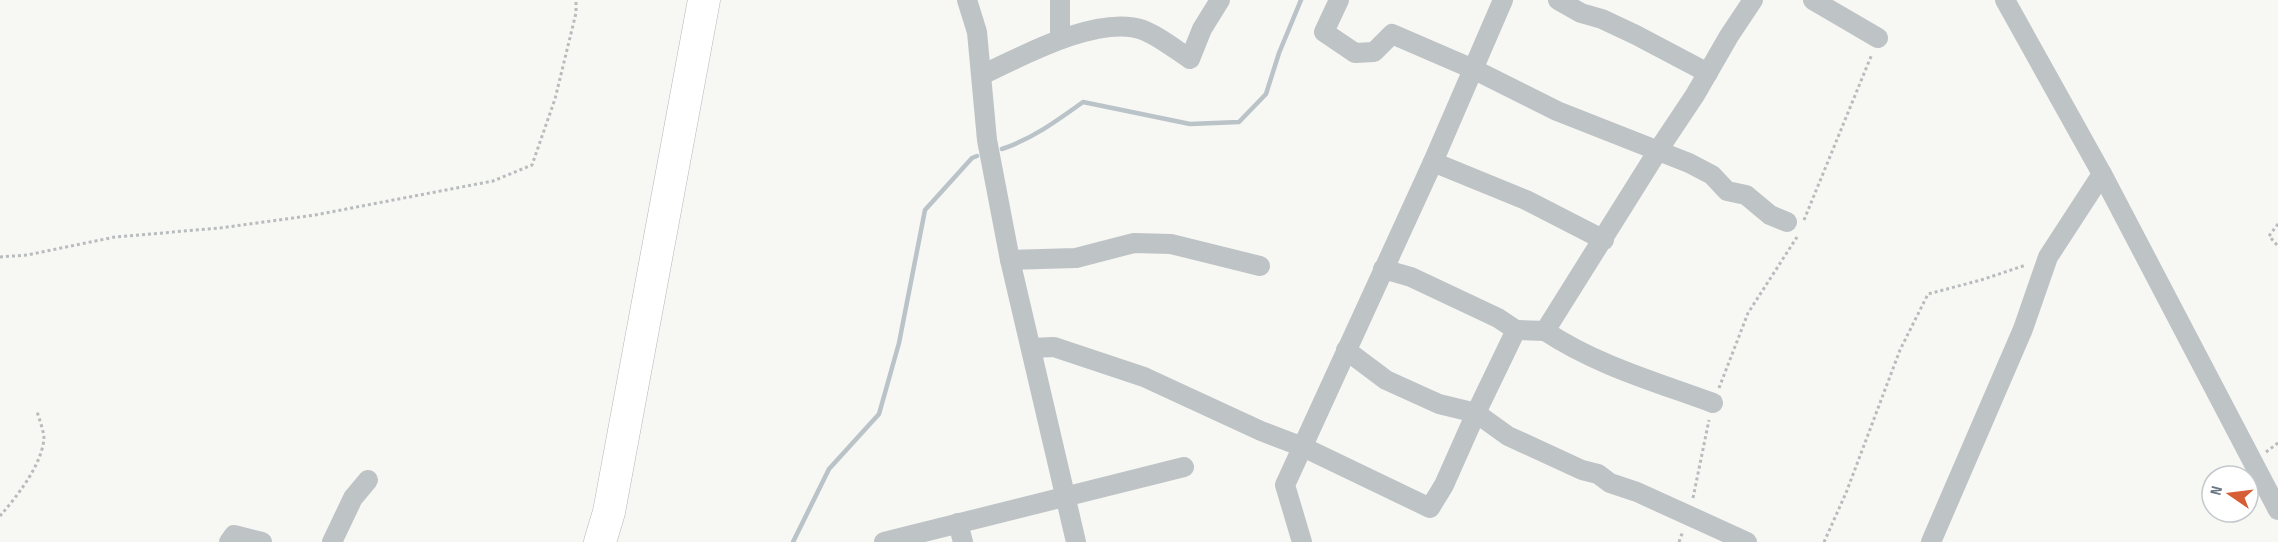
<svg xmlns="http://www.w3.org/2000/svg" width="2278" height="542" font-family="'Sofia Sans Condensed',sans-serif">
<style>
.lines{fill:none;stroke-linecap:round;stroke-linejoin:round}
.stream{stroke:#bac3c8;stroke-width:4.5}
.trunk-casing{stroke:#b2b6b9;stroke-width:33}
.path{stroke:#b9bcbe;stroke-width:3;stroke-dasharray:3 3;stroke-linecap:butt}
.minor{stroke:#bec3c6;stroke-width:20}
.trunk{stroke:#fff;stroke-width:32}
</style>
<rect width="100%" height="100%" fill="#f7f7f4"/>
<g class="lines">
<!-- stream -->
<g class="stream">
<path d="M1002 149C1032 139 1058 120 1083 102L1190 124 1239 122 1266 94 1279 53 1301 0"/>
<polyline points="793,542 829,469 879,414 899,343 925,210 972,158 977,156"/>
</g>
<!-- trunk casing -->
<g class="trunk-casing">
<polyline id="trunk" points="600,542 609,512 704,0"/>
</g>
<!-- path -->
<g class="path">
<polyline points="1804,220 1872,54"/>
<polyline points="2278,224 2269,236 2278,246"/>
<polyline points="0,257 27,255 115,237 220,228 315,215 493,181 532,165 555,99 576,13 576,0"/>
<polyline points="1719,388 1748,313 1797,237"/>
<polyline points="2266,452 2278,443"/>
<polyline points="1693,498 1709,420"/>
<path d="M0 516C18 495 41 466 44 439 44 431 39 419 37 411"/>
<polyline points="1679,542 1683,531"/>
<polyline points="1824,542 1846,493 1900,350 1928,294 1981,280 2026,265"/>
</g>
<!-- minor -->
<g class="minor">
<polyline points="967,0 977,32 987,140 1010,260 1076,542"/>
<polyline points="1060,0 1060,38"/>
<polyline points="1339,0 1324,32 1355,53 1374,52 1392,34 1473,69 1557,111 1689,163 1712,175 1727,191 1746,195 1770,215 1787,222"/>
<polyline points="1558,0 1581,13 1602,19 1636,35 1708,73"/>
<polyline points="1813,0 1878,38"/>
<polyline points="2005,0 2102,174 2278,510"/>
<path d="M982 75C1022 56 1099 14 1143 30 1159 36 1176 50 1190 59L1202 29 1220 0"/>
<polyline points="1433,162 1526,200 1604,240"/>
<polyline points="1010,260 1076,258 1134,243 1171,244 1260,266"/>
<polyline points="1383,269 1411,277 1498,318 1516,330"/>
<path d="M1545 331C1596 365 1656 382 1713 403"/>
<polyline points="1031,348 1054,347 1144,377 1261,431 1303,447 1430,508 1444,485 1476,413 1508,436 1582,470 1598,474 1610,483 1637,492 1747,542"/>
<polyline points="1346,350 1386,380 1439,404 1476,413 1516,330 1545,331 1659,149 1695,95 1729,36 1753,0"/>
<polyline points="958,523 963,542"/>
<polyline points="229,542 234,535 262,542"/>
<polyline points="332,542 353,498 368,480"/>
<polyline points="884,542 1184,467"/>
<polyline points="1302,542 1285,485 1433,162 1503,0"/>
<polyline points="1931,542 2023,329 2048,257 2102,174"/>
</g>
<!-- trunk -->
<use href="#trunk" class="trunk"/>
</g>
<!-- north arrow -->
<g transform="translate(2230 494) rotate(284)"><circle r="28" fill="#ffffff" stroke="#c3c9cd" stroke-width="1.5"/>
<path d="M0-4.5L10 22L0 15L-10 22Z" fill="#d65d36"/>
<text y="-9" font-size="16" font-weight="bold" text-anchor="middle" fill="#687783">N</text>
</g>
</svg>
